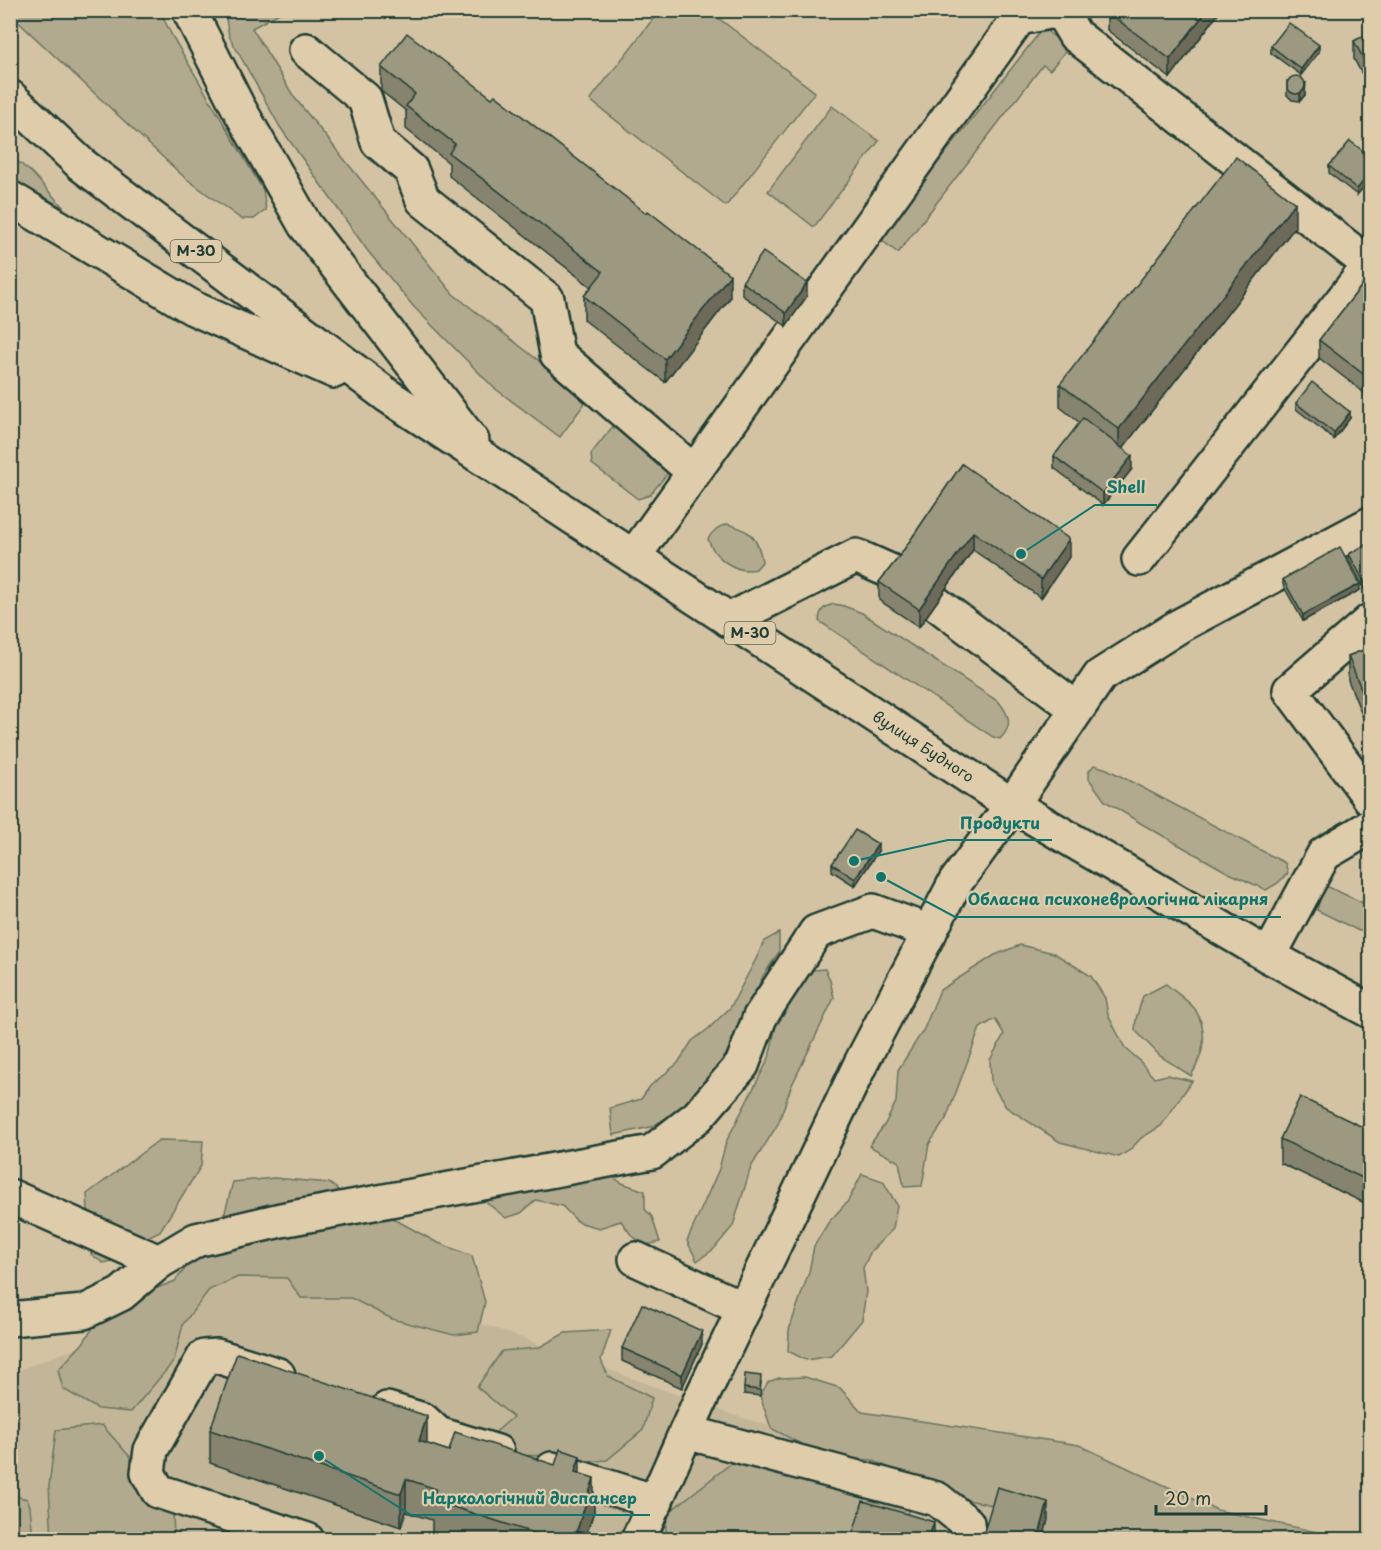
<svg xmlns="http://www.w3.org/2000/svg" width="1381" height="1550" font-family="'Playpen Sans',sans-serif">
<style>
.built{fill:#c3b698}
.green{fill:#b2aa8e;stroke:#687461;stroke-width:1.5}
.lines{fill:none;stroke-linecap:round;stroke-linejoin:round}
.minor-casing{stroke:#1f3d34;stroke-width:38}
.highway-casing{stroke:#1f3d34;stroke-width:38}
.minor{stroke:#dfccaa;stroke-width:33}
.highway{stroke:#dfccaa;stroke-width:33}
.wall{fill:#86846e;stroke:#1f3d34;stroke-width:1.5}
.shaded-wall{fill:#6d6b5a;stroke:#1f3d34;stroke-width:1.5}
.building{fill:#9c9980;stroke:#1f3d34;stroke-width:1.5}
.labels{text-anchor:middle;stroke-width:4.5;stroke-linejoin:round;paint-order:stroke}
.shield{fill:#dfccaa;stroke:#596857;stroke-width:1.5}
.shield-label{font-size:14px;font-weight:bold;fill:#1f3d34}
.street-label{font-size:15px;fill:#1f3d34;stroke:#dfccaa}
.leader{fill:none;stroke:#0f766e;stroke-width:2}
.callout-dot{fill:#0f766e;stroke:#dfccaa;stroke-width:2}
.callout-label{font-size:16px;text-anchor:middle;font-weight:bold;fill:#0f766e;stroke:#dfccaa;stroke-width:4.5;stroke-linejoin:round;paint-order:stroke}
</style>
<rect width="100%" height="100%" fill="#d4c3a3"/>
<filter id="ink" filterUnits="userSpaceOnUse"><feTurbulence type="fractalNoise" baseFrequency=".0167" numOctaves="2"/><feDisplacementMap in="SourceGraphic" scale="12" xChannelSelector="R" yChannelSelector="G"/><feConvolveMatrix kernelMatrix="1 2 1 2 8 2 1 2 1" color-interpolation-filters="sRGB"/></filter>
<g filter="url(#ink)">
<!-- built -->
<polygon class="built" points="211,1252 492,1327 730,1414 1060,1512 1051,1540 11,1540 11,1373 135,1325"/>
<!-- green -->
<g class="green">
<polygon points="660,10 709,11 815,92 726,206 590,100"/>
<polygon points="10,11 160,11 171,34 263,190 266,210 254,219 241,219 184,177 11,15"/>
<polygon points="227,11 283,11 252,28 294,97 453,294 588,399 560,437 493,387 413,306 367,250 280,127 229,36 225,14"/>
<polygon points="1043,28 1068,48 1050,70 1043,65 898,253 879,238"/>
<polygon points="832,106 879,141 814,227 768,191"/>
<polygon points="10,155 32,173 64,208 11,179"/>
<polygon points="613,426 671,469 650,495 638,499 592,464 591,454"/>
<path d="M727 524C749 529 759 538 762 562L756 569C736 574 714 558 708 539 713 530 718 527 727 524Z"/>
<path d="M834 604 844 606 862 613 999 702C1010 716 1013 726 1000 739L993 737 819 621C820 610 823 607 834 604Z"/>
<polygon points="1094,765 1107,769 1285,863 1288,873 1278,883 1266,890 1227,872 1142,824 1105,801 1089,779 1089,771"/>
<polygon points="1324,885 1370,906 1370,930 1359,931 1317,910"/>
<polygon points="779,933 779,952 763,976 741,1026 707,1090 685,1107 651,1127 613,1135 610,1108 641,1099 650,1086 678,1063 692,1041 708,1029 730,1008 756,959 764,941"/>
<polygon points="1020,945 1054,953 1091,976 1105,998 1108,1015 1125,1048 1138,1059 1154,1078 1167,1075 1192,1081 1161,1126 1141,1138 1130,1150 1119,1157 1060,1142 1006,1107 991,1083 990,1060 1004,1034 995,1019 980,1028 946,1119 929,1144 922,1186 904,1187 899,1162 869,1146 885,1124 896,1102 898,1070 924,1029 940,990 995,955"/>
<polygon points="825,969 830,980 834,998 791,1087 778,1124 751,1167 733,1226 714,1249 697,1261 687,1241 719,1169 726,1142 769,1058 782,997 799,971"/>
<path d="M1166 984C1175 992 1188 1000 1195 1009 1209 1032 1204 1054 1191 1076L1160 1056 1135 1030 1136 1019 1143 996Z"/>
<polygon points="159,1140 203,1141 201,1166 160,1231 131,1245 125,1259 103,1263 91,1254 87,1194"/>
<polygon points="601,1169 622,1183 645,1191 645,1209 652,1217 660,1242 646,1245 632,1236 621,1221 599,1228 578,1222 562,1206 536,1200 521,1213 506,1218 487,1203 483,1197"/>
<polygon points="862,1174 883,1181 897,1205 893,1229 871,1251 863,1268 866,1291 862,1320 832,1356 806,1360 788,1351 789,1330 809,1272 814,1246 828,1223 848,1201"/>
<polygon points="274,1178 329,1183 365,1210 392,1218 436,1242 472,1256 485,1302 478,1332 454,1335 392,1319 351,1298 301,1298 287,1278 238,1277 209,1290 183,1324 174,1361 131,1412 98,1409 63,1389 58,1370 83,1343 100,1317 132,1298 175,1281 206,1243 225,1212 233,1182"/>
<polygon points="611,1330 601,1360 608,1376 652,1398 643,1430 607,1460 572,1463 546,1456 514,1455 491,1436 513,1417 477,1387 502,1351 538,1348 565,1333"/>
<polygon points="805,1377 840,1388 862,1412 1079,1445 1217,1510 1348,1539 1035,1539 997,1506 954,1497 872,1460 825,1457 771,1428 760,1396 768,1382 779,1378"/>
<polygon points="102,1425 139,1467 173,1510 174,1539 114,1539 104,1532 96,1539 52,1540 49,1486 56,1430"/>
<polygon points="734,1461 911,1497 904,1530 862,1533 846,1537 845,1540 665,1540 667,1514"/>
<polygon points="11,1495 27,1499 30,1506 33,1539 11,1539"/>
</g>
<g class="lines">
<!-- minor casing -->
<g class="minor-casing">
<g id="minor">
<polyline points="1060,10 1075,35 1370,265 1139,559"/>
<polyline points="306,50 365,99 378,142 411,170 423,200 547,299 557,354 694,472"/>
<polyline points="634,556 1019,18 1059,10"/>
<polyline points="937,604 1077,709"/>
<polyline points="729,620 856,556 899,575"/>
<polyline points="1370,621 1290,690 1370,798"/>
<polyline points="1269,956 1324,854 1370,827"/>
<polyline points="10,1196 159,1262"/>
<polyline points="636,1259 744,1309"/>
<polyline points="10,1319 84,1312 121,1294 159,1262 196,1240 281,1220 652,1152 698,1116 742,1065 760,1017 816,932 873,911 930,932"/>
<polyline points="278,1375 217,1356 204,1357 151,1450 148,1473 158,1491 307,1540"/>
<polyline points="387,1409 423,1420 438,1434 497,1452"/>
<polyline points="686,1432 937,1499 967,1523 969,1540"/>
<polyline points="552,1469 656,1502"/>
<polyline points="638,1540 699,1403 860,1065 940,912 955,883 1012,805 1100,676 1179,626 1370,524"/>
</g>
</g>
<!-- highway casing -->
<g class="highway-casing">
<g id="highway">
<polyline points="189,10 237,105 305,225 472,441"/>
<polyline points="10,97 82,165 388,396 1012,805 1269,956 1370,1011"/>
<polyline points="10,198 193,308 334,371"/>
</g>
</g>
<!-- minor -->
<use href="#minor" class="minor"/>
<!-- highway -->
<use href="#highway" class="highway"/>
</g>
<!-- wall -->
<g class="wall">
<polygon points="1221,10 1170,78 1107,30 1107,12"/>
<polygon points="1371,32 1371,91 1354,59 1354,41"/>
<polygon points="1271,46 1319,52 1301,75 1271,53"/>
<polygon points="381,67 730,298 665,382 584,320 584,296 591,287 449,176 449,163 406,129 406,111 381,91"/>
<polygon points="1287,81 1305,95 1300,101 1292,100 1287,95"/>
<polygon points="1371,157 1371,178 1357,195 1329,173 1329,166"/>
<polygon points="1295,227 1122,449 1132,469 1103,505 1054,468 1054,456 1080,423 1060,407 1060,384"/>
<polygon points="1371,274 1371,398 1319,358 1319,340"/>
<polygon points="742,282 807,296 786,326 742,295"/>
<polygon points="1296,403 1350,418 1334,439 1296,409"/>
<polygon points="962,464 1069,557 1041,598 973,550 919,627 879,600 879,582 899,557"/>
<polygon points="1371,542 1371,587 1365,590 1349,560 1349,554"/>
<polygon points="1283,579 1360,590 1303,621 1283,585"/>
<polygon points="1371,647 1366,725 1348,680 1348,656"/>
<polygon points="878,851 855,886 832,871 832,864"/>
<polygon points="1371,1131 1371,1206 1280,1163 1280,1139"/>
<polygon points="702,1344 682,1388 622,1361 622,1348"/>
<polygon points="761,1382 760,1396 744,1394 744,1388"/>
<polygon points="210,1430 427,1444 449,1451 580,1474 594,1511 585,1539 454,1539 432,1532 432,1520 406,1512 401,1527 210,1463"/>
</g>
<!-- shaded-wall -->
<g class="shaded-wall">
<polygon points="1207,10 1221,10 1170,78 1170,59"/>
<polygon points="1319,45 1319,52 1301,75 1301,69"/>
<polygon points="1306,82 1305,95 1300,101 1300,94"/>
<polygon points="1371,172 1371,178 1357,195 1357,189"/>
<polygon points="1295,203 1295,227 1119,453 1119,429"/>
<polygon points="730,275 730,298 665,382 665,359"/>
<polygon points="807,283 807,296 786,326 786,313"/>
<polygon points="1350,412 1350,418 1334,439 1334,433"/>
<polygon points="1132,456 1132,469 1103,505 1103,493"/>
<polygon points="973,532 973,550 919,627 919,609"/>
<polygon points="1069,539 1069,557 1041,598 1041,579"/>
<polygon points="1371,581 1371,587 1365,590 1365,583"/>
<polygon points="1360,584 1360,590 1303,621 1303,615"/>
<polygon points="1371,699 1371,723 1366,725 1366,701"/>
<polygon points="878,844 878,851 855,886 855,879"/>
<polygon points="702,1331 702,1344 682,1388 682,1375"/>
<polygon points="427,1416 427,1448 419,1441"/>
<polygon points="580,1456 580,1488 575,1472"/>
<polygon points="594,1478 594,1511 585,1539 574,1539"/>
<polygon points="406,1479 406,1512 401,1527 401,1494"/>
<polygon points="1048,1502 1048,1520 1043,1539 1038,1539"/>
<polygon points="934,1522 934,1539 928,1539"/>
</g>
<!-- building -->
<g class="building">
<polygon points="1108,10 1207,10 1170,59 1107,12"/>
<polygon points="1289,23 1319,45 1301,69 1271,46"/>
<polygon points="1371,32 1371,73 1354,41"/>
<polygon points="407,33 492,98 495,95 646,213 648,211 730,275 665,359 584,296 603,272 449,153 455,144 406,106 415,94 381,67"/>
<circle cx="1296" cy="85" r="9"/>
<polygon points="1350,141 1371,157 1371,172 1357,189 1329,166"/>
<polygon points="1236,157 1295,203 1119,429 1060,384"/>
<polygon points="763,252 807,283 786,313 742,282"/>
<polygon points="1371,274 1371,380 1319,340"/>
<polygon points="1312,382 1350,412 1334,433 1296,403"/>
<polygon points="1083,418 1132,456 1103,493 1054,456"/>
<polygon points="962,464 1069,539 1041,579 973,532 919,609 879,582 899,557"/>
<polygon points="1371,542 1371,581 1365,583 1349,554"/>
<polygon points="1340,547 1360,584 1303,615 1283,579"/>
<polygon points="1371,647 1371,699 1366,701 1348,656"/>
<polygon points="855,830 878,844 855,879 832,864"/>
<polygon points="1300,1097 1371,1131 1371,1182 1280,1139"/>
<polygon points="642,1304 702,1331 682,1375 622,1348"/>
<polygon points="237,1353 427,1416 419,1441 449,1451 455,1432 555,1465 560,1449 580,1456 575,1472 594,1478 574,1539 552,1539 432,1500 436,1489 406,1479 401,1494 210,1430"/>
<polygon points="745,1374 761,1376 760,1390 744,1388"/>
<polygon points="997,1487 1048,1502 1038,1539 982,1539"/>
<polygon points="863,1501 934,1522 928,1539 851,1539"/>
</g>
</g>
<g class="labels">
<!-- shield labels -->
<g class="shield">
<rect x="170.5" y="240" width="51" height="22" rx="4.5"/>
<rect x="724.5" y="622" width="51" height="22" rx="4.5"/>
</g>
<g class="shield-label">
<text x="196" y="256">М-30</text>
<text x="750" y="638">М-30</text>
</g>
<!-- street labels -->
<g class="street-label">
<text transform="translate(923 747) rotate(33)" y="5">вулиця Будного</text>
</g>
</g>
<!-- callouts -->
<path class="leader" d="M1021 554L1095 505H1157M854 861L948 840H1052M881 877L955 917H1281M319 1456L411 1515H650"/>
<g class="callout-dot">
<circle cx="1021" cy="554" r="6"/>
<circle cx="854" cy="861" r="6"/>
<circle cx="881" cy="877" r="6"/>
<circle cx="319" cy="1456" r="6"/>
</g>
<g class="callout-label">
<text x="1126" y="493">Shell</text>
<text x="1000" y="829">Продукти</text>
<text x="1118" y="905">Обласна психоневрологічна лікарня</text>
<text x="530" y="1504">Наркологічний диспансер</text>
</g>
<!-- margin -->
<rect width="1381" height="1550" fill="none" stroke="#dfccaa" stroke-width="36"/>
<rect x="18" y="18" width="1345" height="1514" fill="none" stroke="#1f3d34" stroke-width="2" filter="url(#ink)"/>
<!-- scale -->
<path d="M1156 1505v9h110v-9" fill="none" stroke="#1f3d34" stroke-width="3"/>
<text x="1165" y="1505" font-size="18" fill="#1f3d34" stroke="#dfccaa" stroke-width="4.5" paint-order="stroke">20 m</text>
</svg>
